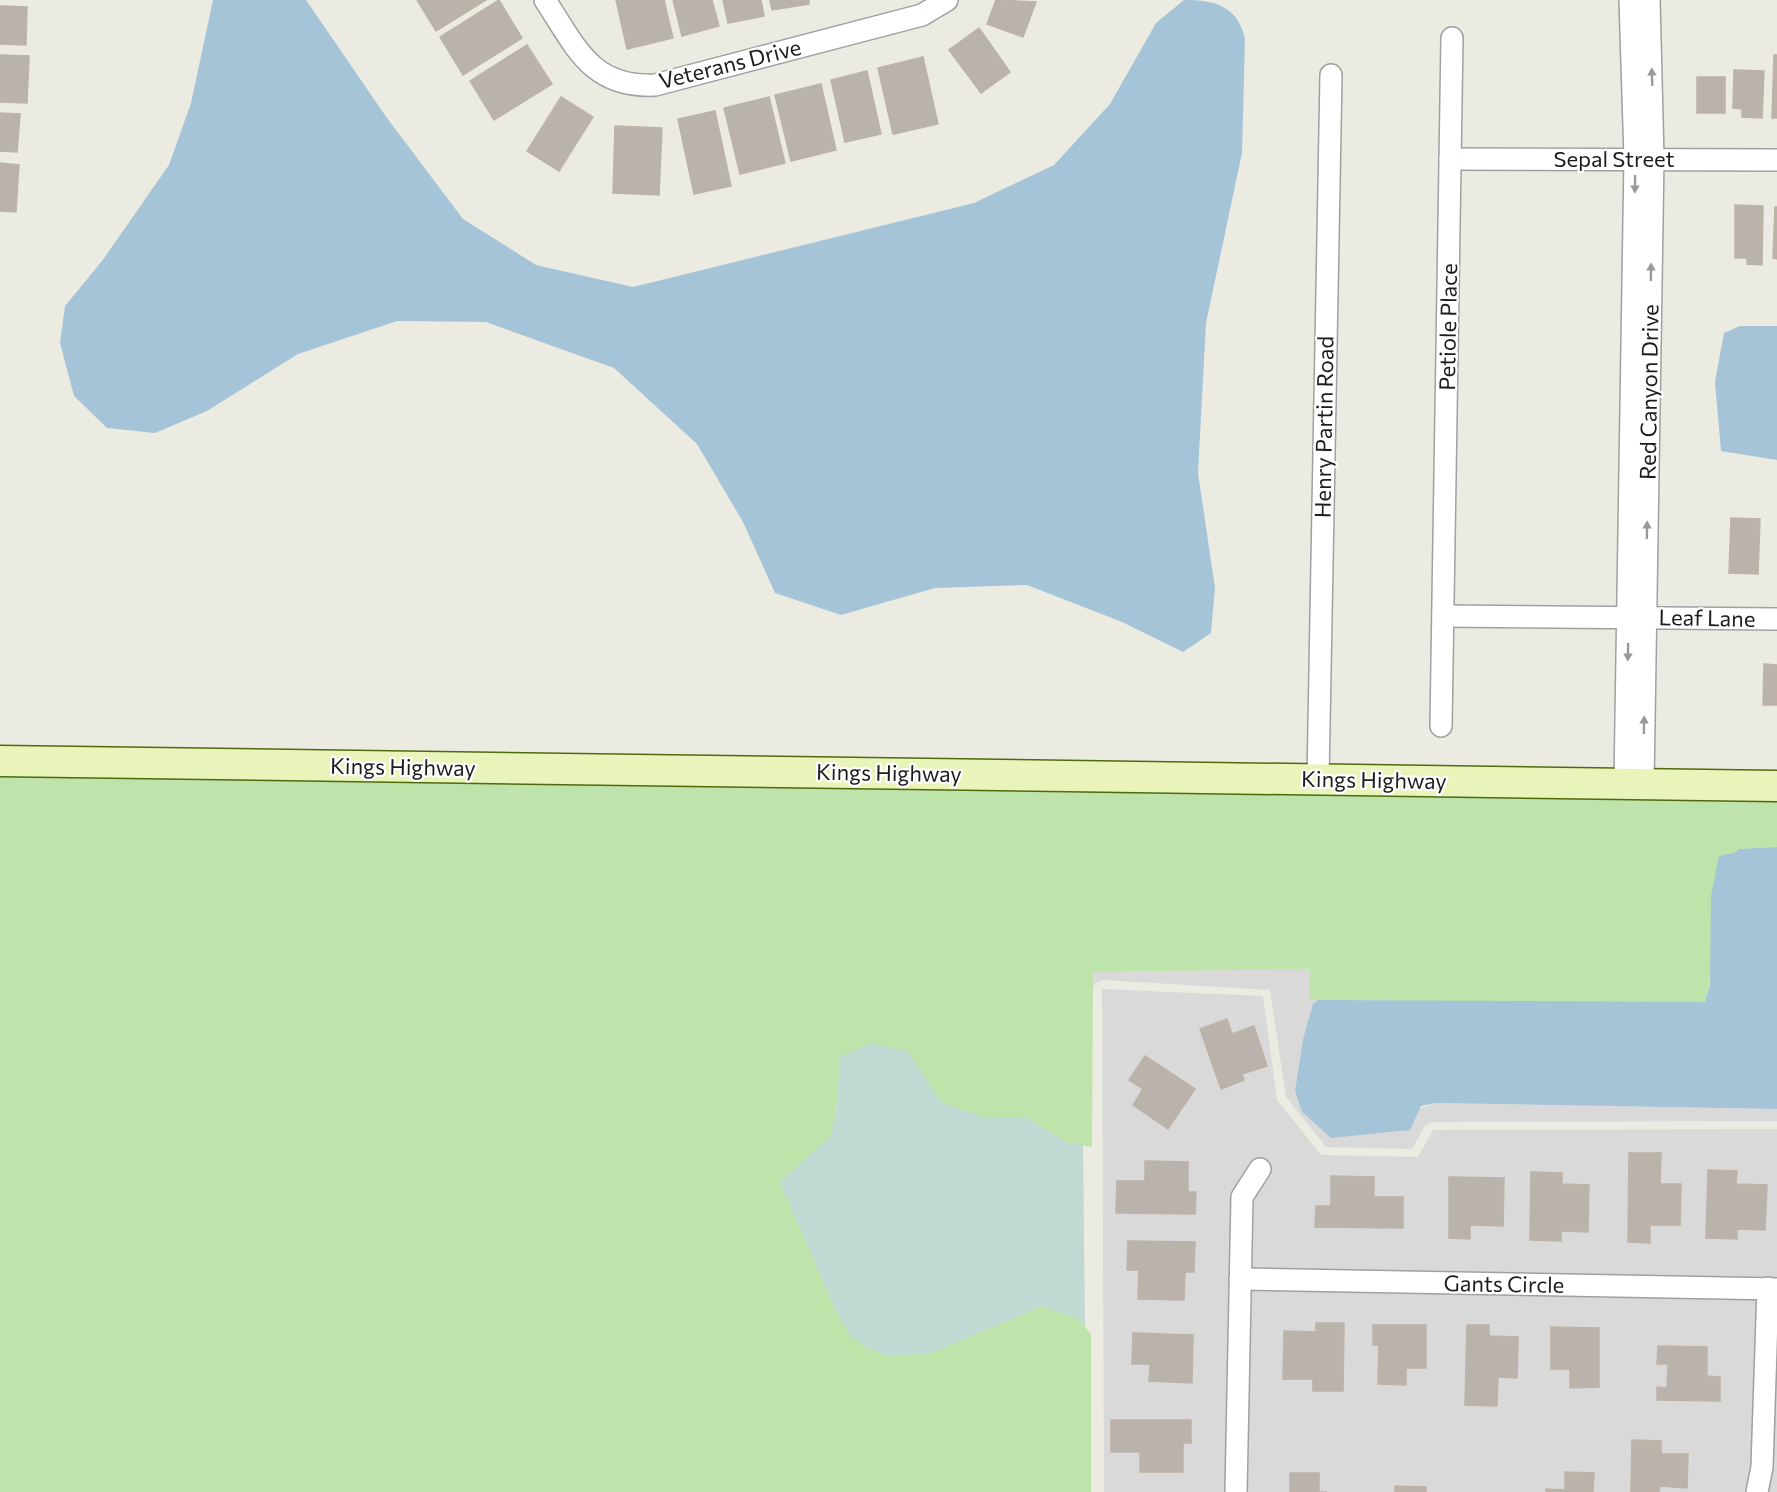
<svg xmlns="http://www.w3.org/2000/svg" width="1777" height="1492" font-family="Commissioner,sans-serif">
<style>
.residential{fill:#dad9d9}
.grass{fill:#bee3ab}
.wetland{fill:#c0d9d2}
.water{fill:#a5c4d7}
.building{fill:#b9b3ac;stroke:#bdb3a6;stroke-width:1.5}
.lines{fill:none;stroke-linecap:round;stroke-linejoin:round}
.street-casing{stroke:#a0a0a0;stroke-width:24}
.secondary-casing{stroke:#51690d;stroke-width:33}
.street{stroke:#fff;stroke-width:21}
.secondary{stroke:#e8f4b9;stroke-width:30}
.oneway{fill:#999}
.labels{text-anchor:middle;stroke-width:4.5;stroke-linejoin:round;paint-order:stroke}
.street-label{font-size:22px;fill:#1c1c1c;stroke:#fff}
</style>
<rect width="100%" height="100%" fill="#ecebe2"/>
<!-- residential -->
<g class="residential">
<polygon points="1311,969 1311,999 1318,1000 1313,1004 1303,1039 1295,1091 1302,1112 1331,1138 1436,1103 1777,1109 1777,1121 1433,1122 1425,1126 1412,1149 1326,1147 1286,1097 1270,990 1103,980 1095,983 1093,988 1093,972"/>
<polygon points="1102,989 1263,996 1277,1100 1321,1155 1418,1157 1433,1130 1777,1129 1777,1492 1104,1492"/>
</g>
<!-- grass -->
<polygon class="grass" points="0,771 1777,798 1777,847 1738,849 1705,1003 1310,1000 1310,969 1093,972 1092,1147 1069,1143 1026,1118 983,1118 941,1102 926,1080 840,1057 836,1113 830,1137 780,1182 834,1306 849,1333 864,1346 888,1356 931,1353 1042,1306 1079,1319 1091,1334 1091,1492 0,1492"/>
<!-- wetland -->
<polygon class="wetland" points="871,1043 908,1052 941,1102 984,1118 1026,1118 1069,1143 1083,1145 1085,1326 1079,1319 1042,1306 931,1353 888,1356 864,1346 849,1334 834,1306 780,1182 830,1137 836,1113 840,1057"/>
<!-- water -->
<g class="water">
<path d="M213 0H306L387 118 463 219 536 265 633 287 974 203 1054 165 1110 104 1156 23 1184 0C1215 0 1237 6 1245 38L1242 153 1206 323 1198 473 1215 588 1211 633 1183 652 1122 622 1027 585 935 588 841 615 775 593 743 522 697 444 614 368 486 322 397 321 298 354 207 411 155 433 107 428 74 396 60 343 65 306 102 261 169 165 191 103Z"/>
<polygon points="1740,326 1777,326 1777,460 1721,451 1715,382 1724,333"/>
<polygon points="1777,847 1777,1109 1436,1103 1421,1106 1410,1130 1331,1138 1302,1112 1295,1091 1303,1039 1313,1004 1318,1000 1705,1002 1710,984 1711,896 1719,856 1737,852 1738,849"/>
</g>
<!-- building -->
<g class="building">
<polygon points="417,0 486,0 436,31"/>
<polygon points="499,0 522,38 463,75 440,37"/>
<polygon points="616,0 664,0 673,38 627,49"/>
<polygon points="673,0 712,0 719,26 682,36"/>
<polygon points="723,0 761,0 764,16 728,23"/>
<polygon points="770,0 809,0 809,4 772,10"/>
<polygon points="996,0 1036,2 1023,37 987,24"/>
<polygon points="0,6 27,7 26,45 0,44"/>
<polygon points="979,28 1010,72 981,93 949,50"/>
<polygon points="527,45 552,84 494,120 470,81"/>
<polygon points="0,55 29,56 27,103 0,102"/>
<polygon points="1774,55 1777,55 1777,118 1772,118"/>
<polygon points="923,57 938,124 893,134 878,68"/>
<polygon points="1734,70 1764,71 1762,118 1742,117 1742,109 1733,108"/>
<polygon points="867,71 881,134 845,142 831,80"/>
<rect x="1697" y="77" width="28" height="36"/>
<polygon points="821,84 836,150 791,161 775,95"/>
<polygon points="561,97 593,117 559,171 527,151"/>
<polygon points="769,97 785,163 740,174 724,108"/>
<polygon points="715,111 731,186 694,194 678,119"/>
<polygon points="0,113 20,114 17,152 0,151"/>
<polygon points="615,126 662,128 659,195 613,193"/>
<polygon points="0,163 19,165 16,212 0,211"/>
<polygon points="1735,205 1763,206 1762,265 1747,264 1747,258 1735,258"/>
<polygon points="1775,207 1777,207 1777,259 1773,258"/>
<polygon points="1731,518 1760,519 1758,574 1729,573"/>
<polygon points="1764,664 1777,665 1777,705 1763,705"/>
<polygon points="1227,1019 1232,1034 1254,1026 1267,1066 1242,1074 1244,1080 1221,1089 1200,1029"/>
<polygon points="1145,1056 1195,1089 1168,1129 1133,1105 1143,1089 1129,1080"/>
<polygon points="1629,1153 1661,1153 1660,1184 1681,1184 1680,1225 1650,1225 1650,1243 1628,1242"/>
<polygon points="1145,1161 1188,1162 1188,1192 1196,1192 1195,1214 1116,1213 1117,1181 1145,1181"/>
<polygon points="1708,1170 1737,1171 1736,1184 1767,1185 1765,1230 1737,1229 1737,1239 1706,1238"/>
<polygon points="1531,1172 1562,1173 1562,1184 1589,1185 1588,1232 1561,1231 1561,1241 1530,1240"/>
<polygon points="1331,1176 1374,1177 1374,1197 1403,1197 1403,1228 1315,1227 1316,1206 1331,1206"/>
<polygon points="1449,1177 1504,1178 1503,1226 1470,1225 1470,1239 1449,1238"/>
<polygon points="1128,1241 1195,1242 1194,1272 1185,1272 1184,1300 1138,1299 1139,1270 1127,1270"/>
<polygon points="1316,1323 1344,1323 1343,1391 1313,1391 1313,1379 1283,1379 1284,1331 1316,1332"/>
<polygon points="1373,1325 1426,1325 1426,1368 1406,1368 1406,1385 1378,1384 1379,1345 1373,1345"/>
<polygon points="1467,1325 1489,1325 1489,1336 1518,1337 1517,1378 1498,1377 1497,1406 1465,1405"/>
<polygon points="1551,1327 1599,1328 1599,1387 1570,1388 1570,1369 1551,1369"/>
<polygon points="1133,1333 1193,1335 1192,1383 1149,1381 1150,1364 1132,1364"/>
<polygon points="1658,1346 1707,1347 1707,1376 1720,1377 1720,1401 1657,1400 1657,1387 1667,1388 1668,1364 1657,1364"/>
<polygon points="1111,1420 1191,1420 1191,1443 1183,1443 1183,1472 1140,1472 1140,1452 1111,1452"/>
<polygon points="1632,1440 1661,1441 1661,1454 1688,1454 1687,1488 1660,1486 1659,1492 1631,1492"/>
<polygon points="1565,1472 1594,1473 1593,1492 1546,1492 1546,1489 1565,1490"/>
<polygon points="1290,1473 1319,1473 1319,1492 1327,1492 1290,1492"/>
<polygon points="1395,1486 1426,1487 1426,1492 1395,1492"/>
</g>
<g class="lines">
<!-- street casing -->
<g class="street-casing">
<g id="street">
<path d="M545 0C576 47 591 88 655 85L922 15 947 0"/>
<polyline points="1450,159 1777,160"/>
<polyline points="1443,616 1777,619"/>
<polyline points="1441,726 1452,38"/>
<polyline points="1318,779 1331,75"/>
<polyline points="1625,783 1635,158 1630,0"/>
<polyline points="1643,783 1653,158 1649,0"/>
<polyline points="1240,1279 1777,1289"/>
<polyline points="1236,1492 1242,1197 1260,1169"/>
<polyline points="1757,1492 1762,1467 1768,1288"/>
</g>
</g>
<!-- secondary casing -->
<g class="secondary-casing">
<polyline id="secondary" points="0,761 1777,786"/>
</g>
<!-- street -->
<use href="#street" class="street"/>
<!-- secondary -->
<use href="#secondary" class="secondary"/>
</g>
<!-- one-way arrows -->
<defs><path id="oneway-solid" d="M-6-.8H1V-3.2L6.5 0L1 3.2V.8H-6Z" transform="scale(1.5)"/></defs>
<g class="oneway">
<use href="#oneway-solid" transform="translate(1652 77) rotate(-92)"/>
<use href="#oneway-solid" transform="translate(1635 184) rotate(91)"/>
<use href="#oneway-solid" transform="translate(1651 272) rotate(-89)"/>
<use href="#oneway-solid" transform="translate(1647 530) rotate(-89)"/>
<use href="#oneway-solid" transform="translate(1628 652) rotate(91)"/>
<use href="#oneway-solid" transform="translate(1644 725) rotate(-89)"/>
</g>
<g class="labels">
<!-- street labels -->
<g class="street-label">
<text transform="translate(730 64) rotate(-14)" y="8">Veterans Drive</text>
<text x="1614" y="167">Sepal Street</text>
<text transform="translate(1448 327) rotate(-89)" y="8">Petiole Place</text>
<text transform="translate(1649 392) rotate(-89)" y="8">Red Canyon Drive</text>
<text transform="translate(1324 427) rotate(-89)" y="8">Henry Partin Road</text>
<text transform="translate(1707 618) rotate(1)" y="8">Leaf Lane</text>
<text transform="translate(403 767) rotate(1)" y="8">Kings Highway</text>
<text transform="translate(889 773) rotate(1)" y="8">Kings Highway</text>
<text transform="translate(1374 780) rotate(1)" y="8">Kings Highway</text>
<text transform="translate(1504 1284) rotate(1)" y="8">Gants Circle</text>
</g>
</g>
</svg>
